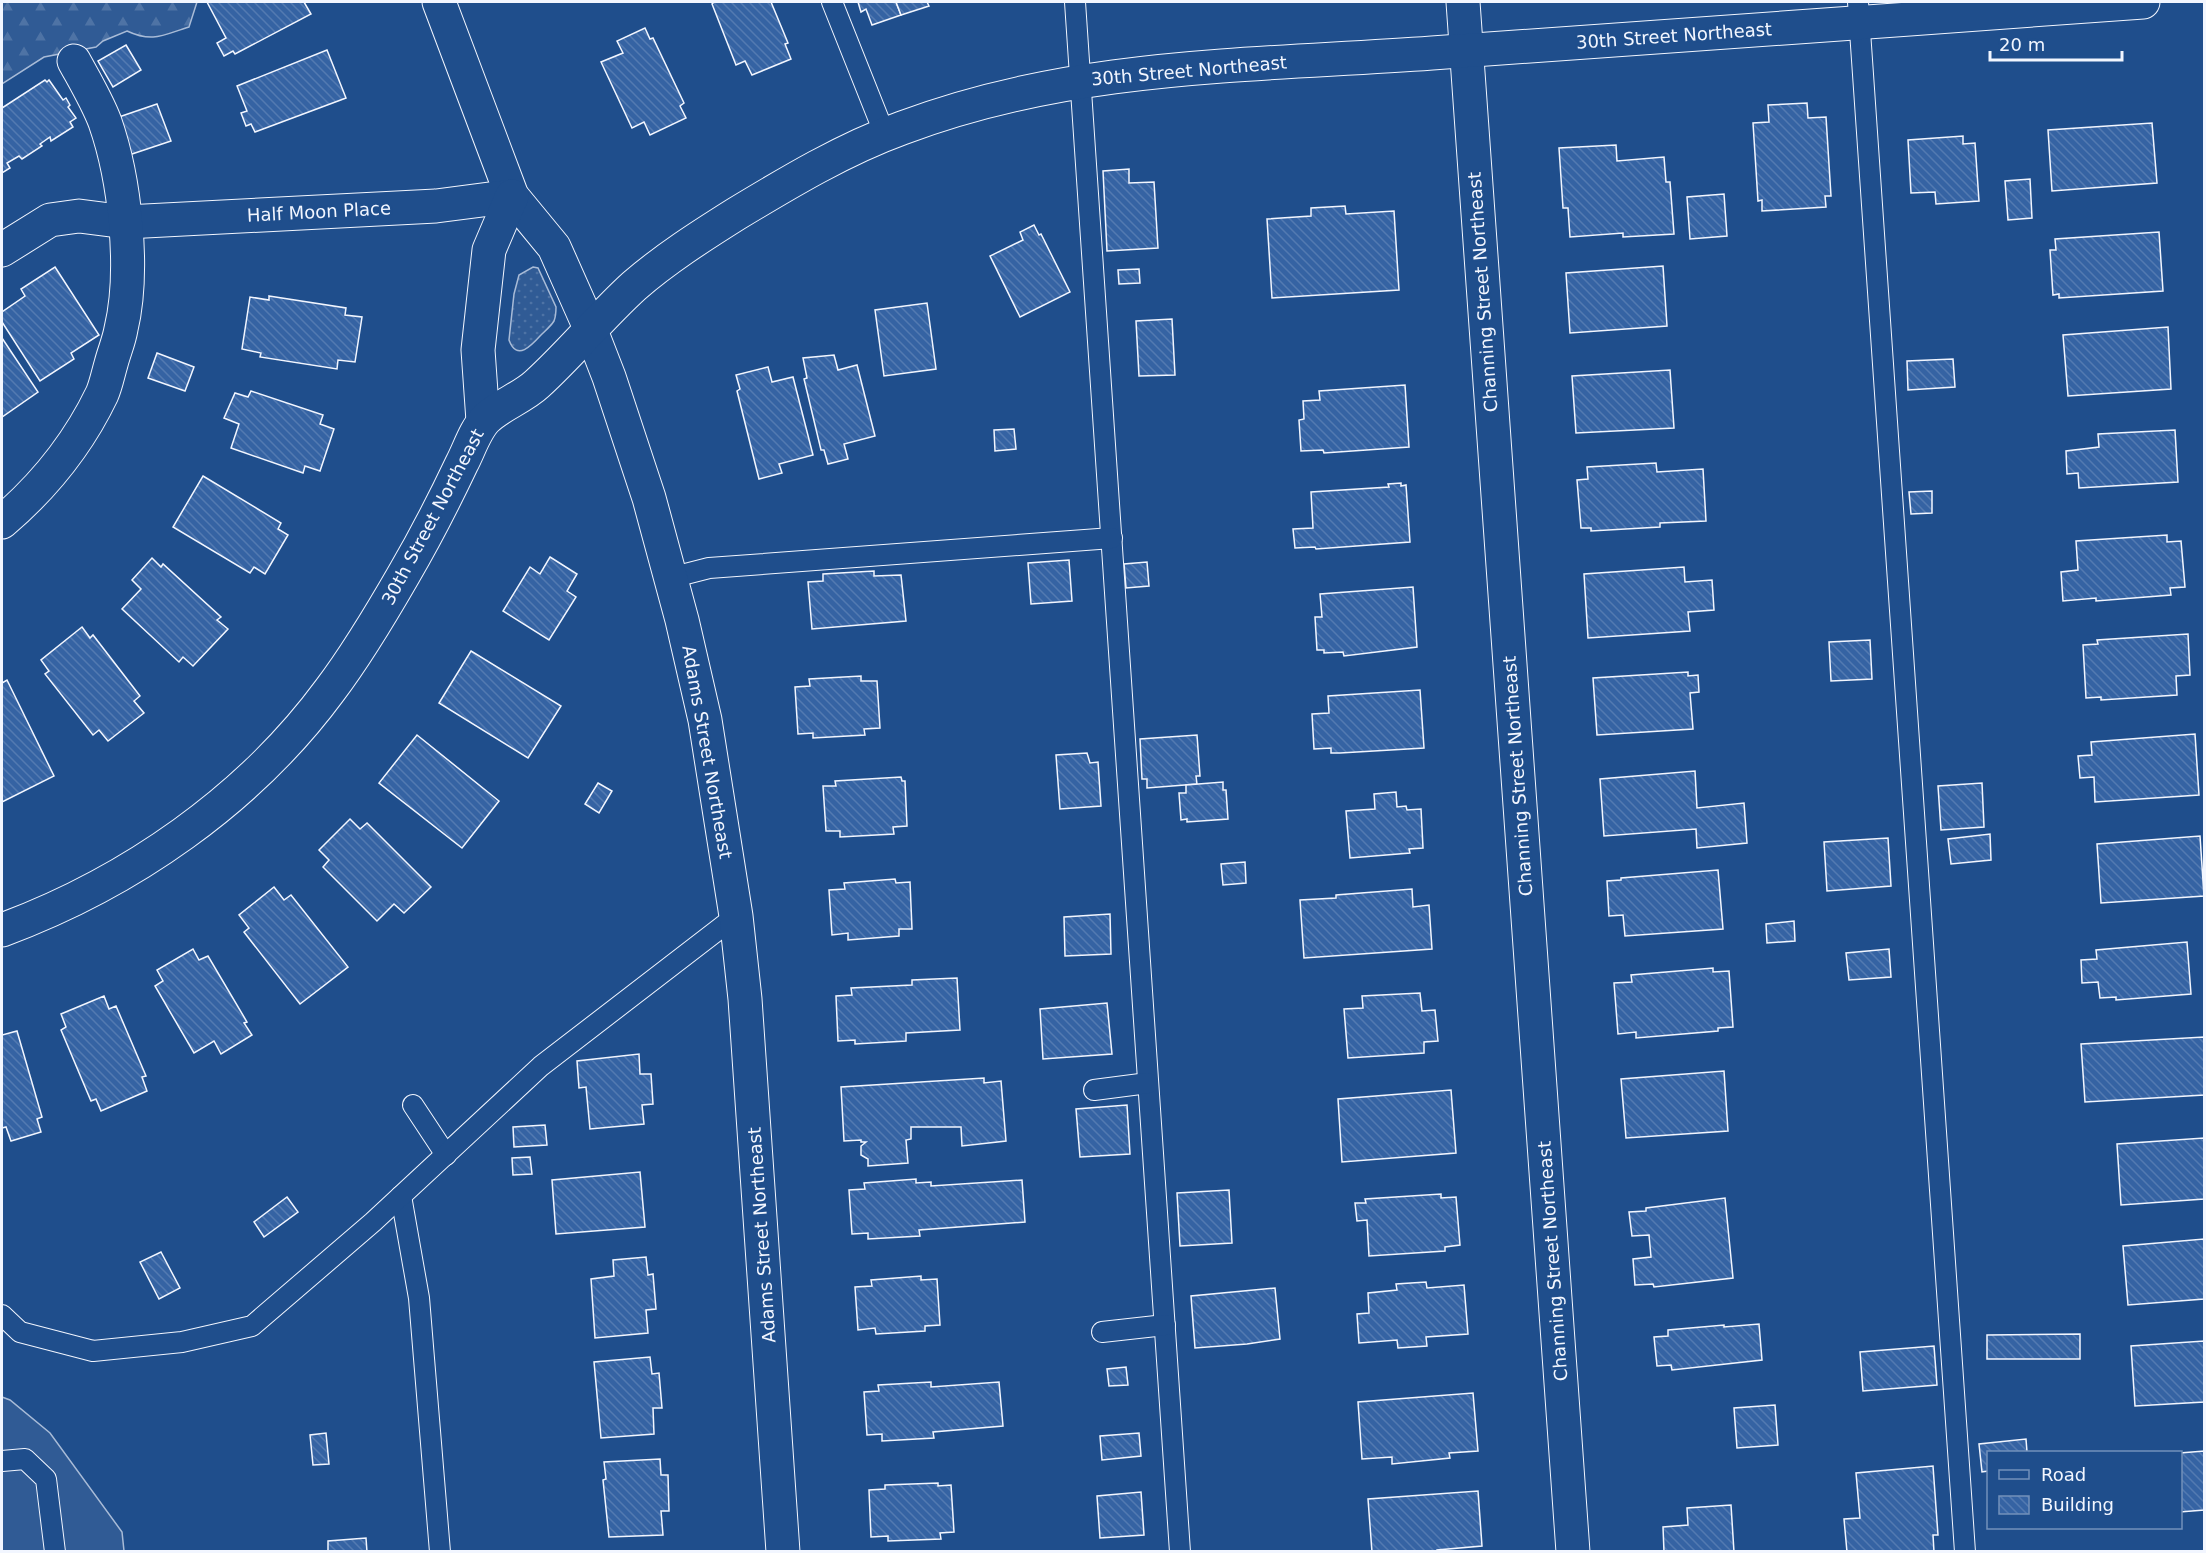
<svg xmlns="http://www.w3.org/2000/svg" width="2206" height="1553" font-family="'DejaVu Sans',sans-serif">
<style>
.green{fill:url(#green-dots);stroke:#a8bbd7;stroke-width:1.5}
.forest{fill:url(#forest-firs);stroke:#a8bbd7;stroke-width:1.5}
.built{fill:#305b95;stroke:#a8bbd7;stroke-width:1.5}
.building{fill:url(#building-back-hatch);stroke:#f2f6ff;stroke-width:1.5}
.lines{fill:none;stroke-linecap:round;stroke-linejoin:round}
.service-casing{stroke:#f2f6ff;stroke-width:22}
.minor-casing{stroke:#f2f6ff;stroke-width:35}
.service{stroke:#1f4e8c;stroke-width:20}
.minor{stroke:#1f4e8c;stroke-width:33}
.labels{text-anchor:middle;stroke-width:4.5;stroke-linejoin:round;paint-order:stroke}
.street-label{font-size:18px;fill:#f2f6ff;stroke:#1f4e8c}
</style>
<defs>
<pattern id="green-dots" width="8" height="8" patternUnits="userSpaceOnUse" patternTransform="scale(1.5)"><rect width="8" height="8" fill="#305b95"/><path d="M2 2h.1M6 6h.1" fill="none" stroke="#4e73a5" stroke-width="1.8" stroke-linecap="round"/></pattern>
<pattern id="forest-firs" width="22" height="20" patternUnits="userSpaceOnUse" patternTransform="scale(1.5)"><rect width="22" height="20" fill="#305b95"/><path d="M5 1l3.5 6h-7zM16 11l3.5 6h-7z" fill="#4e73a5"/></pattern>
<pattern id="building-back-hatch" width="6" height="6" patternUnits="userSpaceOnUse" patternTransform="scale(1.5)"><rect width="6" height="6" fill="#3563a3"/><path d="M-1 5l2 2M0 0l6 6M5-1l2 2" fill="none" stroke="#537ab1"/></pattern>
</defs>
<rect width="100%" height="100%" fill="#1f4e8c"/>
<!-- green -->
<path class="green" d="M533 267 538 268 556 307C556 312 556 316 554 321 551 326 545 331 541 335 532 345 517 362 509 340L514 294 519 275Z"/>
<!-- forest -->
<path class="forest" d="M2 2H197L189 27C163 35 153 43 127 31L103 41 96 47 44 57 2 84Z"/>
<!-- built -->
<polygon class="built" points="2,1397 10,1400 50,1433 122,1532 124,1551 2,1551"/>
<!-- building -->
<g class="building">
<polygon points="207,2 304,2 311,14 235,54 233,51 224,56 217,43 226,38"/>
<polygon points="714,2 771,2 788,43 785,44 791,59 752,75 745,61 736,65 712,4"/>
<polygon points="858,2 896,2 901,15 872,25 866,9 861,12"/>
<polygon points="896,2 927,2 929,6 901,15"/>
<polygon points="645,28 650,39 653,38 684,103 680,106 686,118 650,135 644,122 632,128 601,62 623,53 617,41"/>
<polygon points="126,45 141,70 113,87 98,61"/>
<polygon points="327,50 346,98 255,132 251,124 246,126 241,113 247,111 237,86"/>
<polygon points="45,80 47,82 49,80 63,100 66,98 70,105 68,107 76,118 70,122 73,127 51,141 50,137 40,144 42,146 22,159 19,156 7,163 10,168 2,173 2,108"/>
<polygon points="1807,103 1808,118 1826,117 1831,196 1825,196 1826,207 1762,211 1762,200 1758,201 1753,123 1769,122 1768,105"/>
<polygon points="157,104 171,141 129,155 116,118"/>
<polygon points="2152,123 2157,183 2052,191 2048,130"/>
<polygon points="1963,136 1963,144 1975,143 1979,201 1936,204 1935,192 1911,193 1908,140"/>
<polygon points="1616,145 1617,161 1664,157 1666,182 1670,182 1674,234 1623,237 1623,233 1570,237 1568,208 1563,208 1559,148"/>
<polygon points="1129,169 1129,183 1154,182 1158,248 1107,251 1103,171"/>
<polygon points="2030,179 2032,218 2008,220 2005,181"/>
<polygon points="1724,194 1727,236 1690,239 1687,197"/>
<polygon points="1345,206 1346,214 1394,211 1399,290 1272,298 1267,219 1311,216 1311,208"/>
<polygon points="1034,225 1039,235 1041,234 1070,292 1020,317 990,256 1023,240 1020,232"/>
<polygon points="2159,232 2163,291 2059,298 2059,294 2053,295 2050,250 2056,250 2055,239"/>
<polygon points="1663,266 1667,326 1570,333 1566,273"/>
<polygon points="55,267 99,335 71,353 74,359 40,381 2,322 2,312 25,296 21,289"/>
<polygon points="1139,269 1140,283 1119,284 1118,270"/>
<polygon points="269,296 346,308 345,315 362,317 355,362 338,360 337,369 260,357 261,353 242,349 250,297 269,300"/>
<polygon points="927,303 936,369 884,376 875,310"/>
<polygon points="1172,319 1175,375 1139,376 1136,321"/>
<polygon points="2168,327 2171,389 2068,396 2063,335"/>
<polygon points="2,338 38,392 2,417"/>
<polygon points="157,353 194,367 185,391 148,378"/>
<polygon points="834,355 838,370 857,365 875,436 844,444 848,459 828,464 824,450 821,450 804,379 807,378 803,358"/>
<polygon points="1953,359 1955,387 1908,390 1907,361"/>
<polygon points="768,367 772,382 793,377 813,455 779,464 782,473 759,479 737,391 740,389 736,375"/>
<polygon points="1670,370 1674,428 1576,433 1572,376"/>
<polygon points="1405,385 1409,447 1324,453 1323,450 1301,451 1299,420 1304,419 1303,401 1320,400 1319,391"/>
<polygon points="251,391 323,415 320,424 334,429 320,471 305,466 303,473 231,448 239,424 224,418 235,393 248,397"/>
<polygon points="1014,429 1016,449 995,451 994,430"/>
<polygon points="2175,430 2178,482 2079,488 2078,473 2067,474 2066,451 2099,447 2098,434"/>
<polygon points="1656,463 1657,472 1703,469 1706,521 1660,523 1660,527 1591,531 1591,528 1581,528 1577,480 1588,479 1587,467"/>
<polygon points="203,476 281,523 278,529 288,535 265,574 254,567 250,573 173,527"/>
<polygon points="1401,483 1401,486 1406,485 1410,542 1316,549 1315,547 1295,548 1293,529 1313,528 1311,492 1389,487 1388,484"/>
<polygon points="1932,491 1932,513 1911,514 1909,492"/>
<polygon points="2167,535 2167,542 2181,541 2185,587 2170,588 2171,595 2096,601 2096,598 2063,601 2061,572 2078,570 2076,541"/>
<polygon points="550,557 577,574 567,591 576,597 549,640 503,611 530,567 540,574"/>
<polygon points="152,558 161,567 163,564 221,617 217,620 228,629 193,666 183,657 179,662 122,609 141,589 132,580"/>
<polygon points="1069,560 1072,601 1031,604 1028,563"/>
<polygon points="1147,562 1149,586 1126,588 1124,564"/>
<polygon points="1684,567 1685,582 1712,580 1714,610 1688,612 1690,631 1588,638 1584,574"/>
<polygon points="874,571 874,576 901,575 906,621 812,629 808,582 823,581 823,574"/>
<polygon points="1413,587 1417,647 1344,656 1343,652 1324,653 1324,650 1317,650 1315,617 1322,617 1320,594"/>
<polygon points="82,627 90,638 93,635 140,696 134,701 144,713 108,741 99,730 93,735 45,674 49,671 41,660"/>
<polygon points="2188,634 2190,675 2176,676 2177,695 2101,700 2101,697 2086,698 2083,645 2098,644 2097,640"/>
<polygon points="1870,640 1872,679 1831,681 1829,642"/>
<polygon points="471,651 561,706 528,758 439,703"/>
<polygon points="1688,672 1688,676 1698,675 1699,692 1690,693 1693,729 1597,735 1593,678"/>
<polygon points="861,676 861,681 877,681 880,728 864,729 865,735 813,738 813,733 798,734 795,687 810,686 809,679"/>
<polygon points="7,680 54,776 2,802 2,683"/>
<polygon points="1420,690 1424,748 1340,753 1331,753 1331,748 1314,749 1312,714 1329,713 1328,696"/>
<polygon points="2195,734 2199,795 2095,802 2094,777 2080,778 2078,756 2092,755 2091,742"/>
<polygon points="417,735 499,801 462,848 379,783"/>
<polygon points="1197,735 1200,776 1196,776 1197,784 1147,788 1147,779 1142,779 1140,739"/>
<polygon points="1087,753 1090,763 1098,762 1101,806 1060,809 1056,755"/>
<polygon points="1695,771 1697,808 1744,803 1747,843 1697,848 1696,829 1604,836 1600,779"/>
<polygon points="901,777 902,781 905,781 907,826 893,827 894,834 840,837 840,831 826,831 823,786 836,786 835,781"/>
<polygon points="1223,782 1223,790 1226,790 1228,819 1187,822 1187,819 1181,820 1179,793 1186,793 1186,785"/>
<polygon points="598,783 612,791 599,813 585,804"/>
<polygon points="1982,783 1984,827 1941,830 1938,786"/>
<polygon points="1396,792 1397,807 1406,806 1407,810 1421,809 1423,848 1409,849 1410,853 1350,858 1346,811 1375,809 1374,794"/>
<polygon points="350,819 360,829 367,823 431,887 404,913 394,904 377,921 323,867 329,860 319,850"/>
<polygon points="1990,834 1991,860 1951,864 1948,839"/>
<polygon points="2200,836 2204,896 2101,903 2097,844"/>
<polygon points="1888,838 1891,886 1827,891 1824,842"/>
<polygon points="1245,862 1246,883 1223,885 1221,864"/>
<polygon points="1718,870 1723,929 1625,936 1623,915 1609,916 1607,881 1621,880 1621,878"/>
<polygon points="895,879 896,883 910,882 912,929 899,929 899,936 848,940 848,933 832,935 829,890 845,889 844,883"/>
<polygon points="274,887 284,900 291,895 348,967 300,1004 244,932 249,928 239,915"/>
<polygon points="1412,889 1413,907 1429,905 1432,949 1304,958 1300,900 1336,898 1336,895"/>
<polygon points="1110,914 1111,954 1065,956 1064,917"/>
<polygon points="1794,921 1795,941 1767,943 1766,924"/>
<polygon points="2187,942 2191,994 2116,1000 2116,997 2100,998 2098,982 2082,983 2081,960 2097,959 2096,950"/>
<polygon points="193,949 199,960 208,956 247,1022 244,1023 252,1035 221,1054 214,1041 194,1053 155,986 163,981 157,970"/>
<polygon points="1889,949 1891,977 1849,980 1846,953"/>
<polygon points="1713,968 1713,972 1729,971 1733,1027 1718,1028 1718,1031 1636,1038 1636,1032 1618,1034 1614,983 1632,982 1631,975"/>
<polygon points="957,978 960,1030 906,1033 906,1041 855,1044 855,1040 838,1041 836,996 852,995 851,988 912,985 912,980"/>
<polygon points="1420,993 1422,1011 1435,1010 1438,1041 1424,1042 1424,1053 1348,1058 1344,1009 1363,1008 1362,996"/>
<polygon points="104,996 109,1009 116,1006 146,1076 142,1077 147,1091 101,1111 96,1099 91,1101 61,1030 66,1027 61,1014"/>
<polygon points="1107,1003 1112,1054 1043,1059 1040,1009"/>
<polygon points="17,1031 42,1117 37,1119 41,1132 11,1141 6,1127 2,1128 2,1035"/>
<polygon points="2204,1037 2204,1095 2085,1102 2081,1044"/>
<polygon points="639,1054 640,1074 651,1074 653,1104 642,1105 644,1124 590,1129 586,1087 579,1088 577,1061"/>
<polygon points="1724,1071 1728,1131 1626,1138 1621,1079"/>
<polygon points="984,1078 984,1083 1001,1081 1006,1141 962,1146 961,1127 911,1127 911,1139 906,1140 908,1163 868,1166 868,1159 861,1155 861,1146 866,1142 861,1142 861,1140 844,1141 841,1087"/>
<polygon points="1451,1090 1456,1153 1342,1162 1338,1099"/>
<polygon points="1127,1105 1130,1154 1080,1157 1076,1109"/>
<polygon points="545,1125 547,1145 514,1147 513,1127"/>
<polygon points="2204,1138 2204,1199 2121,1205 2117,1144"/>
<polygon points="530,1157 532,1174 513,1175 512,1158"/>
<polygon points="640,1172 645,1227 556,1234 552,1180"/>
<polygon points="916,1179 916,1183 931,1182 931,1186 1022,1180 1025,1222 919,1230 920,1236 868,1239 868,1233 852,1234 849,1190 865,1189 864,1183"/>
<polygon points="1229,1190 1232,1243 1180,1246 1177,1193"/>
<polygon points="1441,1194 1441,1198 1456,1197 1460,1245 1445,1247 1445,1251 1369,1256 1367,1220 1357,1221 1355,1203 1366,1203 1365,1199"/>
<polygon points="287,1197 298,1212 264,1237 254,1222"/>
<polygon points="1725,1198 1733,1278 1654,1287 1653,1284 1635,1285 1633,1259 1651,1257 1649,1235 1632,1236 1629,1212 1646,1211 1646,1208"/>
<polygon points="2204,1239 2204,1299 2128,1305 2123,1246"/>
<polygon points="161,1252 180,1288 159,1299 140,1262"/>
<polygon points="646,1257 648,1275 653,1274 656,1309 646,1310 648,1333 595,1338 591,1279 614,1276 613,1260"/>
<polygon points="921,1276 921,1280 937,1279 940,1325 925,1326 925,1331 876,1334 875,1328 858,1330 855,1287 872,1286 871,1280"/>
<polygon points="1426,1282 1427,1288 1464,1285 1468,1334 1426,1337 1427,1346 1398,1348 1397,1340 1359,1343 1357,1314 1369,1313 1368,1293 1397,1290 1396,1284"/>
<polygon points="1275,1288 1280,1339 1247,1344 1195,1348 1191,1296"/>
<polygon points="1759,1324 1762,1360 1672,1370 1671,1365 1657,1366 1654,1337 1668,1336 1668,1330 1724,1325 1724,1327"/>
<polygon points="2080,1334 2080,1359 1987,1359 1987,1335"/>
<polygon points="2204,1341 2204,1402 2135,1406 2131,1346"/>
<polygon points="1934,1346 1937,1385 1863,1391 1860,1352"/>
<polygon points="650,1357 652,1374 659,1373 662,1408 653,1408 654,1434 601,1438 594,1362"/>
<polygon points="1126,1367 1128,1385 1109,1386 1107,1369"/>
<polygon points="931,1382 931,1387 999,1382 1003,1426 933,1432 934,1438 882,1441 882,1434 867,1435 864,1392 879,1391 878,1385"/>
<polygon points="1473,1393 1478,1451 1449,1453 1450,1458 1392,1464 1392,1457 1362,1459 1358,1402"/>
<polygon points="1775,1405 1778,1445 1737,1448 1734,1408"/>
<polygon points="326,1433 329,1464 313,1465 310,1435"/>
<polygon points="1139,1433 1141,1456 1102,1460 1100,1436"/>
<polygon points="2026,1439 2027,1452 1988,1452 1988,1471 1982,1472 1979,1444"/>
<polygon points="2204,1451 2204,1510 2180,1512 2180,1453"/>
<polygon points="660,1459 661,1475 668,1475 669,1511 661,1511 663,1535 609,1537 603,1480 606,1479 604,1462"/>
<polygon points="1933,1466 1938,1535 1933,1535 1934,1552 1847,1552 1844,1519 1860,1518 1856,1473"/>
<polygon points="938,1483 938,1486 951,1485 954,1532 940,1533 941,1539 888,1541 888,1536 871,1537 869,1490 885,1489 885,1485"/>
<polygon points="1478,1491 1482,1546 1437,1550 1437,1552 1372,1552 1368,1499"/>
<polygon points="1141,1492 1144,1535 1100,1538 1097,1496"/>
<polygon points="1731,1505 1734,1552 1664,1552 1663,1527 1688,1525 1687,1508"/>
<polygon points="366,1538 367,1552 328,1552 328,1541"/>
</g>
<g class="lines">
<!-- service casing -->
<g class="service-casing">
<g id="service">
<polyline points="832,2 885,135"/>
<polyline points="1075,2 1180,1552"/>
<polyline points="1858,2 1965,1552"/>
<polyline points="670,578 709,568 1112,538"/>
<polyline points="1094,1090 1148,1083"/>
<polyline points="413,1105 446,1155"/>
<polyline points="401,1196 419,1298 440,1552"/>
<polyline points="2,1315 20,1332 93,1351 182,1342 252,1326 373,1222 541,1066 736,916"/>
<polyline points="1102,1332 1165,1325"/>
<polyline points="2,1461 25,1459 46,1479 55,1552"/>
</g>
</g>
<!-- minor casing -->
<g class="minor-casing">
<g id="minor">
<polyline points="439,2 512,196 554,247 590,328 609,377 649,498 682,620 705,720 736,916 745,999 783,1552"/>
<polyline points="1463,2 1573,1552"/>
<polyline points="2,250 50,220 79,216 126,222 436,206 512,196"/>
<polyline points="483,421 478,350 489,250 512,196"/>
<path d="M2 522C43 487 78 444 102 394 106 385 108 374 111 364 114 352 119 341 121 329 135 270 125 179 105 122 97 101 85 81 74 61"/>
<path d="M2 930C129 883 249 800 330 690 358 653 381 614 404 574 425 538 444 501 462 463 469 450 475 430 486 419 500 405 522 398 537 384 571 353 600 317 634 286 665 259 701 236 736 214 789 182 844 149 902 128 1074 63 1252 66 1432 53 1669 37 1906 19 2143 2"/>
</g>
</g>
<!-- service -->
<use href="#service" class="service"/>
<!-- minor -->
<use href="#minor" class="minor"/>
</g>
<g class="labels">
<!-- street labels -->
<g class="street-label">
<text transform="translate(1674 36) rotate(-4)" y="6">30th Street Northeast</text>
<text transform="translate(1189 71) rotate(-5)" y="6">30th Street Northeast</text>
<text transform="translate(319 212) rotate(-3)" y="6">Half Moon Place</text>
<text transform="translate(1483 292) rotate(-94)" y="6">Channing Street Northeast</text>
<text transform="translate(433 517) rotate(-62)" y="6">30th Street Northeast</text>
<text transform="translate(707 752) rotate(80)" y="6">Adams Street Northeast</text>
<text transform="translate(1518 776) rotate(-94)" y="6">Channing Street Northeast</text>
<text transform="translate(762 1235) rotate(-94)" y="6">Adams Street Northeast</text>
<text transform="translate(1553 1261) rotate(-94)" y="6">Channing Street Northeast</text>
</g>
</g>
<!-- border -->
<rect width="2206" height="1553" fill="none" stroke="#f2f6ff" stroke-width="6"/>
<!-- legend -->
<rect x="1987" y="1451" width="195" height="78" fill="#1f4e8c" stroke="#7391ba" stroke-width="1.5"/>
<rect x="1999" y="1470" width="30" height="9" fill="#1f4e8c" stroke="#7391ba" stroke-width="1.5"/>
<text x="2041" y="1481" font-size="18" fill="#f2f6ff">Road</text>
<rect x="1999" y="1496" width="30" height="18" fill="url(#building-back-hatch)" stroke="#7391ba" stroke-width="1.5"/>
<text x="2041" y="1511" font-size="18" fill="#f2f6ff">Building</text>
<!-- scale -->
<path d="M1990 51v9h132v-9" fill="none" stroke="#f2f6ff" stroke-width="3"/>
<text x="1999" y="51" font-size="18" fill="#f2f6ff" stroke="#1f4e8c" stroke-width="4.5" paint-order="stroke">20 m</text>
</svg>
